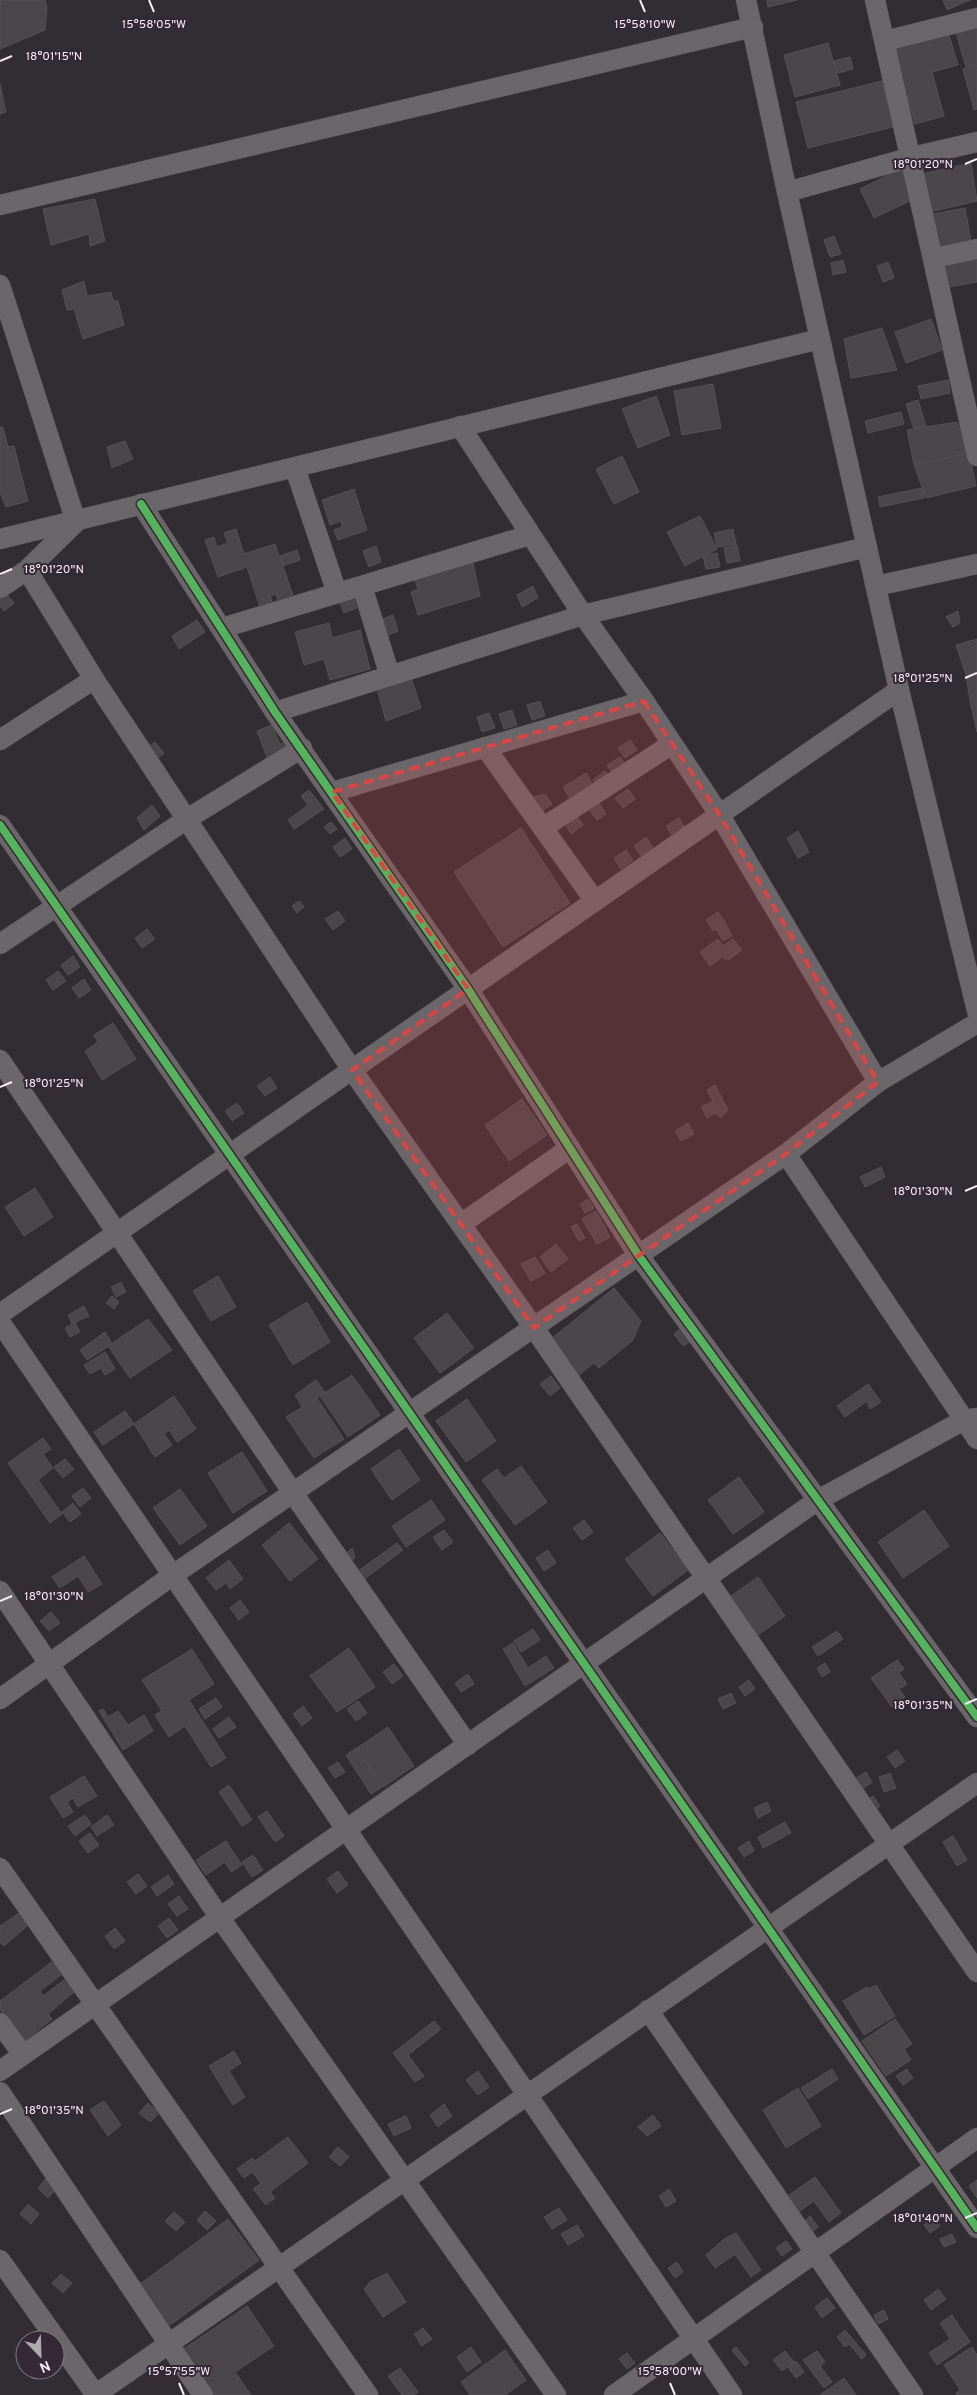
<svg xmlns="http://www.w3.org/2000/svg" width="977" height="2395" font-family="Overpass,sans-serif">
<style>
.building{fill:#4a464a;stroke:#555054}
.lines{fill:none;stroke-linecap:round;stroke-linejoin:round}
.street-casing{stroke:#4e494d;stroke-width:21}
.street{stroke:#6a666a;stroke-width:20}
.cycleway-casing{stroke:#352a33;stroke-width:11}
.cycleway{stroke:#56b35d;stroke-width:8}
.marked{fill:#da4646;fill-opacity:0.2;stroke:#da4646;stroke-width:4;stroke-dasharray:10 6;stroke-linejoin:round}
.ticks{fill:none;stroke:#f4edf3;stroke-width:2}
.ticks-label{font-size:12px;text-anchor:middle;fill:#f4edf3;stroke:#352a33;stroke-width:4;stroke-linejoin:round;paint-order:stroke}
</style>
<rect width="100%" height="100%" fill="#322d32"/>
<!-- building -->
<g class="building">
<polygon points="0,0 45,0 47,8 45,30 0,49"/>
<polygon points="767,0 797,0 768,7"/>
<polygon points="943,0 970,0 947,10"/>
<polygon points="977,27 977,64 966,67 956,33"/>
<polygon points="948,32 958,65 932,72 944,116 915,124 893,47"/>
<polygon points="828,43 840,85 795,97 784,55"/>
<polygon points="850,57 853,69 838,73 834,61"/>
<polygon points="977,65 977,109 974,110 963,69"/>
<polygon points="882,81 893,127 808,148 796,102"/>
<polygon points="0,84 6,112 0,114"/>
<polygon points="971,163 977,201 930,212 922,174"/>
<polygon points="904,167 918,197 874,218 860,189"/>
<polygon points="95,199 105,241 90,246 89,234 51,245 43,209"/>
<polygon points="965,208 971,241 940,247 933,214"/>
<polygon points="834,236 841,254 830,257 824,240"/>
<polygon points="977,255 977,282 949,287 945,258"/>
<polygon points="843,260 846,272 833,275 831,263"/>
<polygon points="888,262 894,278 883,282 877,266"/>
<polygon points="84,281 87,296 111,292 113,301 118,301 124,325 83,339 74,309 67,310 62,290"/>
<polygon points="931,319 942,350 906,363 895,332"/>
<polygon points="882,328 897,370 851,378 844,339"/>
<polygon points="948,380 950,393 921,399 918,386"/>
<polygon points="713,384 721,428 682,435 674,391"/>
<polygon points="656,396 670,435 638,448 622,409"/>
<polygon points="918,400 926,426 914,429 906,404"/>
<polygon points="901,412 904,424 868,433 865,421"/>
<polygon points="957,422 969,453 914,465 907,430"/>
<polygon points="0,427 3,427 8,447 14,446 28,501 6,507 0,492"/>
<polygon points="125,441 133,459 112,468 107,447"/>
<polygon points="969,453 976,486 926,498 914,465"/>
<polygon points="622,456 639,492 614,504 596,469"/>
<polygon points="922,488 924,498 880,507 878,497"/>
<polygon points="354,489 367,530 338,540 334,530 342,527 341,521 330,525 322,500"/>
<polygon points="700,516 717,549 685,566 667,532"/>
<polygon points="236,529 244,554 275,544 294,598 279,603 276,594 270,596 272,602 260,607 247,567 218,577 205,540 214,537 217,547 228,543 224,533"/>
<polygon points="733,529 736,544 717,547 714,533"/>
<polygon points="737,545 740,561 727,563 724,548"/>
<polygon points="376,546 381,562 369,567 363,551"/>
<polygon points="297,550 300,560 283,566 280,556"/>
<polygon points="717,553 720,567 706,569 703,556"/>
<polygon points="472,558 480,596 418,615 411,592 418,589 413,575"/>
<polygon points="533,586 538,598 522,607 517,595"/>
<polygon points="5,592 14,603 4,611 0,606 0,596"/>
<polygon points="351,592 357,608 344,613 338,597"/>
<polygon points="958,611 960,623 953,627 946,617"/>
<polygon points="393,615 398,631 386,636 380,620"/>
<polygon points="197,620 205,632 179,649 172,636"/>
<polygon points="329,623 332,638 360,630 370,669 330,680 324,659 304,665 295,632"/>
<polygon points="977,639 977,672 966,675 956,645"/>
<polygon points="409,671 421,708 386,721 375,682"/>
<polygon points="977,672 977,705 971,706 966,675"/>
<polygon points="540,701 545,716 532,720 527,705"/>
<polygon points="977,705 977,732 971,706"/>
<polygon points="512,710 517,725 504,729 499,714"/>
<polygon points="489,713 495,728 482,732 477,717"/>
<polygon points="272,725 280,744 288,741 292,753 269,763 257,731"/>
<polygon points="630,740 637,750 625,758 618,748"/>
<polygon points="155,742 164,753 154,761 145,750"/>
<polygon points="620,757 627,767 614,775 607,765"/>
<polygon points="605,771 612,782 600,790 593,780"/>
<polygon points="586,773 594,787 570,799 563,787"/>
<polygon points="628,789 635,799 623,808 615,798"/>
<polygon points="309,790 324,809 294,829 288,820 308,805 301,796"/>
<polygon points="545,794 552,804 543,810 533,797"/>
<polygon points="599,803 606,814 597,820 589,810"/>
<polygon points="152,805 160,816 144,830 137,818"/>
<polygon points="576,815 583,825 571,834 564,823"/>
<polygon points="679,818 684,826 671,834 666,826"/>
<polygon points="331,822 337,829 330,834 324,827"/>
<polygon points="521,828 570,903 503,947 454,872"/>
<polygon points="798,831 809,852 798,858 787,838"/>
<polygon points="646,837 653,847 641,856 634,846"/>
<polygon points="345,838 352,849 340,857 333,847"/>
<polygon points="626,850 633,860 621,869 614,858"/>
<polygon points="299,901 304,907 297,913 292,906"/>
<polygon points="338,911 345,921 333,930 325,919"/>
<polygon points="718,912 725,922 713,931 706,920"/>
<polygon points="725,922 732,936 723,941 716,929"/>
<polygon points="147,929 155,939 142,948 135,938"/>
<polygon points="718,939 723,946 733,939 742,950 728,960 722,957 710,966 700,952"/>
<polygon points="73,956 80,967 68,975 61,965"/>
<polygon points="58,971 66,981 53,990 46,980"/>
<polygon points="84,979 91,990 79,998 72,988"/>
<polygon points="113,1023 136,1059 102,1080 85,1051 98,1042 94,1035"/>
<polygon points="270,1077 277,1088 265,1096 257,1086"/>
<polygon points="715,1085 728,1110 721,1118 715,1113 707,1118 701,1107 713,1101 707,1090"/>
<polygon points="522,1099 547,1135 509,1161 485,1125"/>
<polygon points="237,1103 244,1113 232,1121 225,1111"/>
<polygon points="688,1123 694,1134 681,1141 675,1131"/>
<polygon points="881,1167 885,1177 865,1187 860,1177"/>
<polygon points="35,1188 53,1217 24,1236 5,1207"/>
<polygon points="588,1199 594,1208 585,1213 580,1204"/>
<polygon points="596,1211 610,1237 597,1244 582,1219"/>
<polygon points="577,1224 585,1238 579,1241 571,1227"/>
<polygon points="556,1244 568,1259 551,1272 540,1257"/>
<polygon points="535,1257 545,1273 531,1281 521,1264"/>
<polygon points="218,1276 236,1307 211,1321 193,1291"/>
<polygon points="121,1282 126,1292 116,1297 111,1287"/>
<polygon points="614,1288 641,1321 633,1340 599,1368 594,1363 579,1375 550,1340"/>
<polygon points="112,1296 119,1302 114,1309 106,1303"/>
<polygon points="307,1302 330,1342 293,1365 269,1325"/>
<polygon points="84,1306 89,1316 72,1324 68,1315"/>
<polygon points="447,1313 474,1348 440,1373 414,1338"/>
<polygon points="148,1319 172,1350 130,1378 108,1346"/>
<polygon points="75,1322 80,1332 70,1337 65,1328"/>
<polygon points="684,1326 694,1339 683,1346 674,1334"/>
<polygon points="105,1332 112,1344 87,1360 80,1350"/>
<polygon points="105,1352 115,1369 105,1375 101,1368 90,1374 84,1365"/>
<polygon points="352,1375 380,1415 348,1437 320,1396"/>
<polygon points="551,1376 560,1388 550,1396 540,1384"/>
<polygon points="316,1380 325,1392 303,1408 295,1395"/>
<polygon points="868,1384 881,1402 870,1409 867,1401 845,1417 837,1406"/>
<polygon points="174,1396 196,1429 177,1442 169,1430 164,1434 172,1445 155,1457 134,1424"/>
<polygon points="317,1398 344,1439 314,1458 286,1417"/>
<polygon points="467,1399 496,1441 466,1462 436,1421"/>
<polygon points="125,1411 134,1424 103,1445 94,1432"/>
<polygon points="43,1438 51,1449 43,1454 53,1468 38,1480 62,1514 50,1523 8,1463"/>
<polygon points="399,1449 420,1480 392,1500 371,1469"/>
<polygon points="242,1452 267,1491 233,1513 208,1473"/>
<polygon points="65,1459 74,1469 63,1478 54,1467"/>
<polygon points="521,1466 547,1502 515,1525 482,1480 497,1469 504,1478"/>
<polygon points="739,1477 764,1512 733,1534 708,1500"/>
<polygon points="83,1488 91,1498 80,1507 72,1496"/>
<polygon points="180,1489 207,1526 180,1545 153,1508"/>
<polygon points="431,1500 445,1520 406,1547 392,1526"/>
<polygon points="73,1503 81,1514 70,1522 62,1512"/>
<polygon points="924,1510 949,1546 903,1578 878,1542"/>
<polygon points="584,1520 593,1532 582,1540 573,1528"/>
<polygon points="289,1523 318,1559 290,1581 262,1545"/>
<polygon points="444,1530 453,1542 442,1550 433,1537"/>
<polygon points="660,1533 688,1570 653,1596 625,1559"/>
<polygon points="397,1543 403,1550 359,1583 334,1550 341,1545 347,1553 352,1548 355,1558 346,1564 354,1574"/>
<polygon points="548,1550 556,1563 544,1571 536,1558"/>
<polygon points="84,1556 102,1584 88,1592 78,1576 60,1588 52,1577"/>
<polygon points="229,1560 243,1579 230,1589 226,1583 216,1590 206,1578"/>
<polygon points="758,1577 785,1616 755,1637 728,1598"/>
<polygon points="240,1600 249,1612 239,1620 230,1608"/>
<polygon points="51,1612 60,1623 49,1631 40,1621"/>
<polygon points="533,1629 540,1640 521,1652 514,1641"/>
<polygon points="837,1631 843,1639 818,1656 812,1647"/>
<polygon points="513,1643 528,1668 546,1656 554,1668 525,1686 503,1649"/>
<polygon points="349,1648 375,1687 337,1712 310,1676"/>
<polygon points="192,1649 214,1684 189,1700 226,1758 211,1767 185,1726 169,1737 155,1715 162,1711 142,1680"/>
<polygon points="897,1660 904,1669 899,1673 907,1684 899,1689 905,1697 892,1707 871,1678"/>
<polygon points="825,1663 830,1672 822,1677 817,1668"/>
<polygon points="394,1664 403,1676 392,1684 383,1672"/>
<polygon points="468,1674 474,1684 461,1692 455,1683"/>
<polygon points="749,1680 755,1689 745,1696 739,1687"/>
<polygon points="731,1693 736,1703 723,1709 718,1699"/>
<polygon points="216,1698 222,1707 205,1719 199,1709"/>
<polygon points="358,1701 367,1713 356,1721 347,1709"/>
<polygon points="303,1706 312,1718 302,1726 293,1714"/>
<polygon points="103,1709 108,1717 118,1711 128,1725 144,1715 153,1731 123,1750 99,1711"/>
<polygon points="229,1717 236,1727 219,1738 213,1729"/>
<polygon points="388,1727 414,1766 383,1787 357,1748"/>
<polygon points="356,1748 382,1787 371,1794 346,1755"/>
<polygon points="897,1750 905,1761 895,1768 887,1757"/>
<polygon points="338,1762 345,1772 335,1778 328,1768"/>
<polygon points="866,1772 872,1782 862,1789 855,1779"/>
<polygon points="890,1773 896,1788 884,1792 879,1777"/>
<polygon points="84,1776 97,1796 78,1807 73,1798 67,1802 73,1812 63,1818 50,1797"/>
<polygon points="229,1785 252,1820 242,1826 219,1792"/>
<polygon points="873,1796 880,1806 873,1811 866,1801"/>
<polygon points="767,1802 771,1811 758,1818 754,1808"/>
<polygon points="267,1811 284,1836 275,1842 258,1817"/>
<polygon points="85,1815 91,1824 75,1836 68,1826"/>
<polygon points="107,1815 114,1825 97,1836 91,1827"/>
<polygon points="785,1822 791,1833 763,1848 758,1837"/>
<polygon points="90,1833 99,1845 88,1853 79,1841"/>
<polygon points="953,1836 967,1860 957,1866 943,1842"/>
<polygon points="226,1841 242,1865 231,1872 225,1862 206,1875 196,1860"/>
<polygon points="749,1841 754,1851 744,1857 738,1848"/>
<polygon points="253,1855 263,1870 252,1877 242,1862"/>
<polygon points="338,1871 348,1885 337,1893 327,1879"/>
<polygon points="138,1874 147,1886 136,1894 127,1882"/>
<polygon points="168,1875 174,1884 157,1896 151,1887"/>
<polygon points="179,1896 188,1909 177,1916 168,1904"/>
<polygon points="19,1913 28,1925 4,1946 0,1942 0,1926"/>
<polygon points="169,1918 178,1930 167,1938 158,1926"/>
<polygon points="115,1928 125,1941 114,1949 105,1936"/>
<polygon points="57,1958 66,1971 40,1991 43,1996 71,1975 81,1986 48,2014 52,2019 24,2041 0,2009 0,2001"/>
<polygon points="876,1985 895,2016 864,2035 843,2001 867,1987 869,1989"/>
<polygon points="895,2019 912,2044 904,2049 911,2060 886,2076 862,2041"/>
<polygon points="434,2021 441,2029 408,2055 424,2076 415,2082 393,2053"/>
<polygon points="234,2051 241,2063 229,2071 245,2097 233,2105 209,2066"/>
<polygon points="832,2069 838,2079 808,2099 801,2088"/>
<polygon points="907,2069 913,2078 903,2085 896,2076"/>
<polygon points="478,2071 489,2087 478,2095 466,2080"/>
<polygon points="798,2088 821,2126 786,2148 763,2110"/>
<polygon points="104,2101 121,2125 108,2136 90,2110"/>
<polygon points="148,2103 159,2113 150,2122 139,2113"/>
<polygon points="444,2104 452,2116 438,2127 430,2115"/>
<polygon points="653,2115 661,2126 647,2136 638,2127"/>
<polygon points="406,2116 411,2128 394,2136 388,2124"/>
<polygon points="288,2137 308,2163 270,2192 275,2198 266,2205 253,2189 261,2183 252,2172 244,2178 237,2169 252,2158 255,2161"/>
<polygon points="338,2147 349,2157 340,2166 329,2157"/>
<polygon points="815,2177 841,2213 829,2222 814,2201 797,2213 786,2197"/>
<polygon points="46,2178 57,2188 48,2198 38,2188"/>
<polygon points="977,2180 977,2198 969,2186"/>
<polygon points="669,2189 676,2201 666,2207 659,2196"/>
<polygon points="28,2204 39,2214 31,2224 20,2214"/>
<polygon points="559,2208 567,2220 552,2229 544,2217"/>
<polygon points="205,2211 216,2221 207,2230 197,2220"/>
<polygon points="174,2212 185,2222 176,2231 165,2221"/>
<polygon points="810,2216 818,2227 813,2231 805,2221"/>
<polygon points="933,2218 940,2226 930,2233 924,2225"/>
<polygon points="228,2219 259,2260 166,2328 136,2287"/>
<polygon points="577,2225 584,2236 568,2245 561,2234"/>
<polygon points="736,2233 761,2270 751,2277 735,2254 715,2268 706,2255 724,2239"/>
<polygon points="952,2234 956,2242 944,2247 940,2239"/>
<polygon points="786,2241 792,2249 782,2256 776,2248"/>
<polygon points="677,2262 683,2272 675,2278 668,2268"/>
<polygon points="387,2273 406,2302 383,2317 364,2289 370,2282"/>
<polygon points="61,2274 72,2283 63,2293 52,2283"/>
<polygon points="938,2289 946,2299 931,2310 924,2300"/>
<polygon points="827,2298 835,2308 822,2318 815,2307"/>
<polygon points="247,2306 274,2346 235,2372 251,2395 213,2395 182,2350"/>
<polygon points="884,2310 888,2319 878,2324 874,2315"/>
<polygon points="952,2315 970,2342 937,2365 929,2353 950,2339 940,2323"/>
<polygon points="423,2328 432,2339 422,2346 414,2334"/>
<polygon points="845,2330 866,2355 862,2359 849,2344 845,2347 837,2337"/>
<polygon points="471,2347 481,2362 467,2372 457,2357"/>
<polygon points="736,2347 749,2363 745,2366 732,2350"/>
<polygon points="972,2347 977,2355 977,2395 957,2395 956,2393 960,2390 944,2365"/>
<polygon points="505,2350 526,2380 505,2395 470,2395 461,2382"/>
<polygon points="785,2351 794,2362 782,2371 773,2360"/>
<polygon points="817,2351 825,2362 820,2366 832,2382 824,2388 803,2360"/>
<polygon points="627,2353 635,2363 627,2369 619,2359"/>
<polygon points="796,2361 804,2372 796,2378 788,2367"/>
<polygon points="400,2368 418,2392 414,2395 402,2395 388,2376"/>
<polygon points="844,2378 856,2395 820,2395"/>
</g>
<g class="lines">
<!-- street casing -->
<g class="street-casing">
<g id="street">
<polyline points="746,0 787,192 899,690 977,1011"/>
<polyline points="875,0 977,456"/>
<polyline points="885,41 977,18"/>
<polyline points="787,192 912,157 977,142"/>
<polyline points="0,205 753,27"/>
<polyline points="934,258 977,249"/>
<polyline points="0,285 76,522 27,570 0,588"/>
<polyline points="460,426 583,615 644,701 719,814 878,1082"/>
<polyline points="295,468 337,593"/>
<polyline points="141,504 275,712 468,989 639,1256 977,1717"/>
<polyline points="0,539 820,339"/>
<polyline points="27,570 94,679 352,1070 534,1328 977,1972"/>
<polyline points="362,586 390,676"/>
<polyline points="876,586 977,564"/>
<polyline points="222,628 530,535"/>
<polyline points="275,712 583,615 867,547"/>
<polyline points="0,740 94,679"/>
<polyline points="485,747 595,901"/>
<polyline points="332,792 644,701"/>
<polyline points="0,825 977,2228"/>
<polyline points="544,827 672,744"/>
<polyline points="0,944 187,819 302,748"/>
<polyline points="0,1060 293,1493 468,1745"/>
<polyline points="786,1154 977,1439"/>
<polyline points="461,1224 570,1148"/>
<polyline points="0,1314 899,690"/>
<polyline points="0,1322 732,2395"/>
<polyline points="0,1591 220,1918 556,2395"/>
<polyline points="0,1699 173,1575 786,1154 878,1082 977,1023"/>
<polyline points="0,1868 368,2395"/>
<polyline points="648,2010 913,2395"/>
<polyline points="0,2023 23,2055"/>
<polyline points="0,2071 818,1500 964,1420 977,1418"/>
<polyline points="0,2092 203,2395"/>
<polyline points="0,2260 96,2395"/>
<polyline points="95,2395 977,1783"/>
<polyline points="614,2395 977,2138"/>
</g>
</g>
<!-- street -->
<use href="#street" class="street"/>
<!-- cycleway casing -->
<g class="cycleway-casing">
<g id="cycleway">
<polyline points="141,504 275,712 468,989 639,1256 977,1717"/>
<polyline points="0,825 977,2228"/>
</g>
</g>
<!-- cycleway -->
<use href="#cycleway" class="cycleway"/>
</g>
<!-- marked area -->
<path class="marked" d="M644 701 719 814 878 1082 786 1154 534 1328 352 1070 468 989 332 792Z"/>
<!-- ticks -->
<path class="ticks" d="M149 0 154 12M640 0 645 12M0 61 12 56M965 164 977 159M0 574 12 569M965 678 977 673M0 1087 12 1082M965 1191 977 1186M0 1601 12 1596M965 1704 977 1699M0 2114 12 2109M965 2218 977 2213M179 2383 184 2395M670 2383 675 2395"/>
<g class="ticks-label">
<text x="154" y="28">15°58'05"W</text>
<text x="645" y="28">15°58'10"W</text>
<text x="54" y="60">18°01'15"N</text>
<text x="923" y="168">18°01'20"N</text>
<text x="54" y="573">18°01'20"N</text>
<text x="923" y="682">18°01'25"N</text>
<text x="54" y="1087">18°01'25"N</text>
<text x="923" y="1195">18°01'30"N</text>
<text x="54" y="1600">18°01'30"N</text>
<text x="923" y="1709">18°01'35"N</text>
<text x="54" y="2114">18°01'35"N</text>
<text x="923" y="2222">18°01'40"N</text>
<text x="179" y="2375">15°57'55"W</text>
<text x="670" y="2375">15°58'00"W</text>
</g>
<!-- north arrow -->
<g transform="translate(40 2355) rotate(157)"><circle r="24" fill="#352a33" stroke="#817880"/>
<path d="M0-4L9 19L0 12L-9 19Z" fill="#b0aaaf"/>
<text y="-8" font-size="14" font-weight="bold" text-anchor="middle" fill="#f4edf3">N</text>
</g>
</svg>
